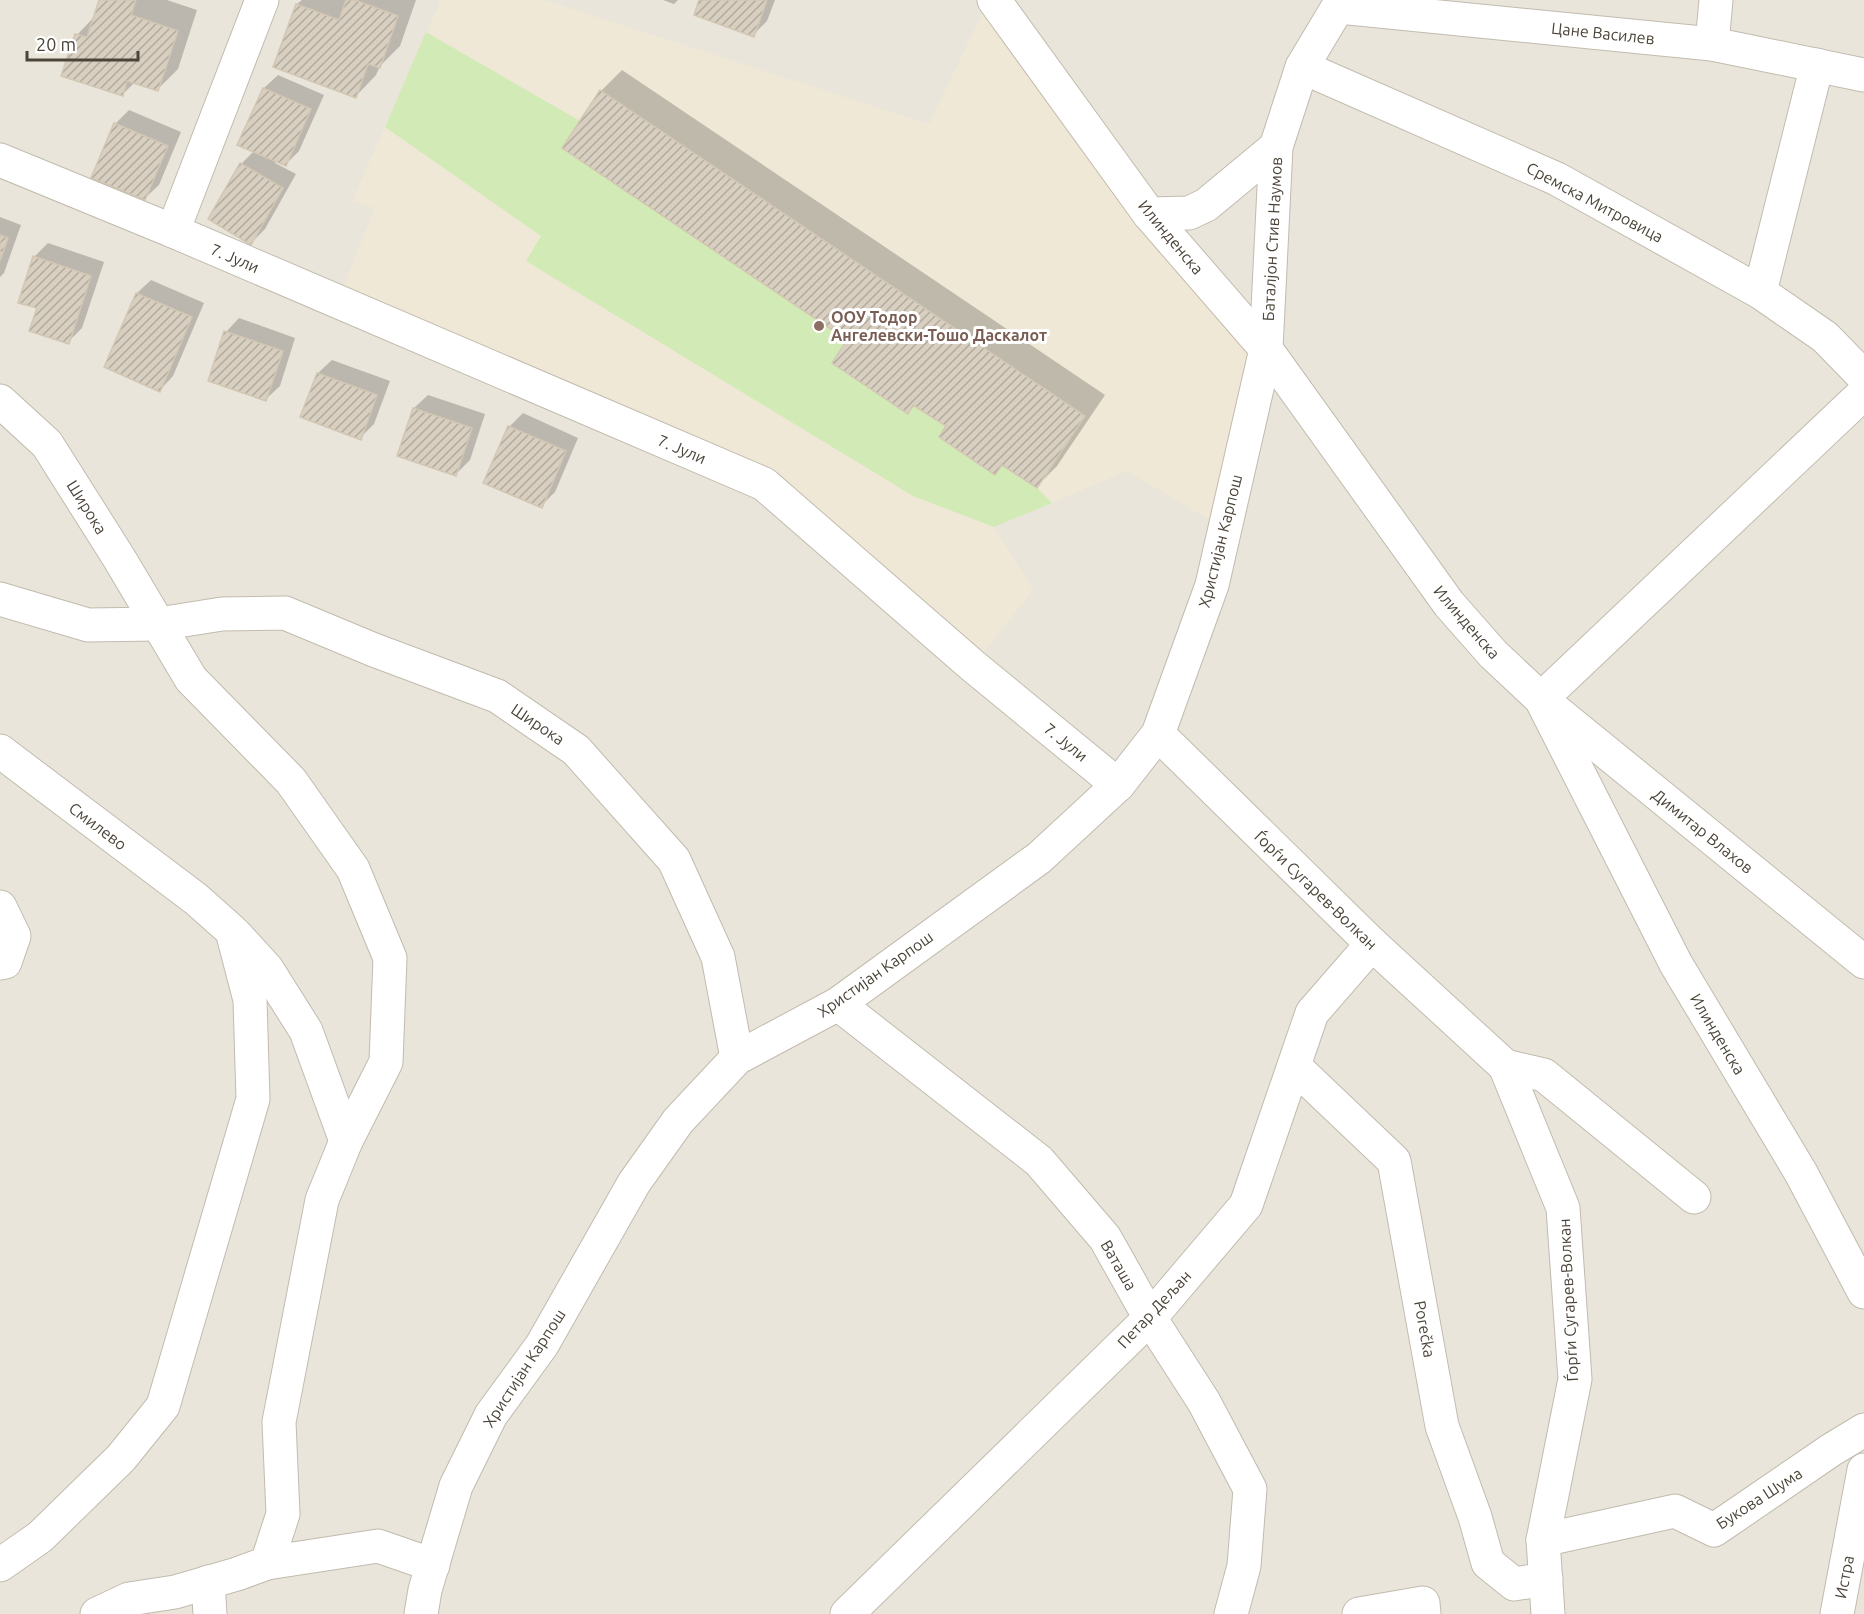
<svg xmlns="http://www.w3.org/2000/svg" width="1864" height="1614" font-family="Ubuntu,sans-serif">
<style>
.residential{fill:#eae5da}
.education{fill:#efe8d6}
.pitch{fill:#d2eab5}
.shadow{fill:#0003}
.building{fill:url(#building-hatch);stroke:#d3c7b4;stroke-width:1.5}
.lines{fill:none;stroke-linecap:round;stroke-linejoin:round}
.minor-casing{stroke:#c2bbae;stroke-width:35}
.minor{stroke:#fff;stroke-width:33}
.education-dot{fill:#8d6e63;stroke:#fff;stroke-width:2}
.labels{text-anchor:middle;stroke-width:6;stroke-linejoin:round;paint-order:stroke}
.street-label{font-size:16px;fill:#4b4439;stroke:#fff}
.education-label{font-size:16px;font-weight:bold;fill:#785e54;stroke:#fff;text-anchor:start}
</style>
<defs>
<pattern id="building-hatch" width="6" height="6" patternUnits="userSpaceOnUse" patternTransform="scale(1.5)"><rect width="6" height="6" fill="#d8cfc1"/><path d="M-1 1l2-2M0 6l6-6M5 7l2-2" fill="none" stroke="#b1aa9e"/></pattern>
</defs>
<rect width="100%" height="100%" fill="#f6f3ec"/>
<!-- residential -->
<rect class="residential" x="0" y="0" width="1864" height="1614"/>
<!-- education -->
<polygon class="education" points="441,0 544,0 929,124 989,0 1266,349 1225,529 1127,471 994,527 1033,590 973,666 764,484 337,302 375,208 352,201"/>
<!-- pitch -->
<polygon class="pitch" points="426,32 580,121 562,148 847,340 832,363 908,414 914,405 946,426 939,438 994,475 1002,465 1037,488 1052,503 994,527 913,496 526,261 541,236 385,127"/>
<!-- shadow -->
<g class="shadow">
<polygon points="100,0 167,0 197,10 178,69 158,89 135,82 123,94 77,35 95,16"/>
<polygon points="302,0 416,0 400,46 380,66 376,75 356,96 275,66 297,4"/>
<polygon points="663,0 678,0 674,4"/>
<polygon points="701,0 775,0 767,21 753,35"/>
<polygon points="622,70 1105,395 1057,466 1037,486 1003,464 994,473 948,426 915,405 908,412 850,340 564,147 601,91"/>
<polygon points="278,75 324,95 299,151 285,165 276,161 275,163 296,174 265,229 251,243 241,164 254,151 264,88"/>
<polygon points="129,110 181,132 159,185 145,198 115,124"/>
<polygon points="0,217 21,225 4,273 0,277"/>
<polygon points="48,243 104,262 82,328 68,342 39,307 34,257"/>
<polygon points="151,280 204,303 173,376 160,390 137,293"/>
<polygon points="239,318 295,338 280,386 266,399 226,332"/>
<polygon points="332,360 390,381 374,424 360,438 318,373"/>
<polygon points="428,395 485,414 470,460 456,474 414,408"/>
<polygon points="523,413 578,438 555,492 541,506 509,427"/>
</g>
<!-- building -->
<g class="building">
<polygon points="99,0 136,0 131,15 178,31 158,91 127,81 123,96 61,76 75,34 87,37"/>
<polygon points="346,0 355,0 398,16 380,68 368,64 356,98 273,67 296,4 339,20"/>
<polygon points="699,0 767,0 754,37 694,15"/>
<polygon points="263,88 311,109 286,166 237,145"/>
<polygon points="600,90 1085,416 1037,488 1002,465 995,475 939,437 946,426 913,405 908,414 832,363 847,340 562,148"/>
<polygon points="114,123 168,146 145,200 91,178"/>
<polygon points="240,163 283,188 251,245 208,219"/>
<polygon points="0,235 8,238 0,261"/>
<polygon points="33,256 91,276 69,344 29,331 37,308 18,303"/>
<polygon points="136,293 192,317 160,392 104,367"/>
<polygon points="224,331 283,351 266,401 208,381"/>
<polygon points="317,373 377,395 361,440 300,417"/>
<polygon points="413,408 472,428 456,476 397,456"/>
<polygon points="508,426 566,451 542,508 483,483"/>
</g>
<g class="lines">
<!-- minor casing -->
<g class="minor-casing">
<g id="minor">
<polyline points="994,0 1149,214 1266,349 1449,604 1493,654 1541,699 1676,964 1801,1173 1864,1292"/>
<polyline points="1339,7 1712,44 1864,75"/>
<polyline points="1712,44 1716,0"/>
<polyline points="1302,67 1557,179 1760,292 1825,337 1864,377"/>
<polyline points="0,160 173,231 764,484 973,666 1118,785"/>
<polyline points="1149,214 1189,213 1206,205 1276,147"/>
<polyline points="173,231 262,0"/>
<polyline points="1760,292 1817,65"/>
<polyline points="1864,393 1541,699 1864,962"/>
<polyline points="0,401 47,444 119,558 191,679 291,781 353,869 390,958 386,1062 346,1141 322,1200 279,1422 283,1514 267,1563 237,1574 175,1592 129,1599 97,1614"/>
<polyline points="0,599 88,625 159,624 222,614 285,613 374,650 497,696 576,750 674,860 718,957 737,1058"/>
<polyline points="1158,734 1372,944 1505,1066 1563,1208 1575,1379 1543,1540 1548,1614"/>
<polyline points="0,751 196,899 232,931 250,1000 253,1099 163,1406 121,1458 40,1537 0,1565"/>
<polyline points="0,907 14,936 5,962 0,963"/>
<polyline points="235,934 267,969 306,1031 346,1141"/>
<polyline points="838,1004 1039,1161 1105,1238 1150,1318 1204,1402 1250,1489 1244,1566 1231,1614"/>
<polyline points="1294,1066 1394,1161 1442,1426 1475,1517 1488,1563 1514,1584 1546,1579"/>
<polyline points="1505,1066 1544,1075 1694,1197"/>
<polyline points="1543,1540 1675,1511 1714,1530 1831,1450 1864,1430"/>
<polyline points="267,1563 378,1546 433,1565"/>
<polyline points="208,1582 210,1614"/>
<polyline points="421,1614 425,1590 456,1486 491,1415 542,1345 634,1183 678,1121 737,1058 838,1004 1039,858 1118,785 1158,734 1212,585 1266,349 1276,147 1302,67 1342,0"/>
<polyline points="847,1614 1150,1318 1246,1205 1312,1013 1372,944"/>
<polyline points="1359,1614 1423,1603 1424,1614"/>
<polyline points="1837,1614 1864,1470"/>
</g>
</g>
<!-- minor -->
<use href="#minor" class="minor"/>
</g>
<!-- markers -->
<circle class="education-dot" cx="819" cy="326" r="6"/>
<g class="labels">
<!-- street labels -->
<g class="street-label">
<text transform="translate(1603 33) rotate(6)" y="6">Цане Василев</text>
<text transform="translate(1595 202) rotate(28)" y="6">Сремска Митровица</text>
<text transform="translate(1171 237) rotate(50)" y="6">Илинденска</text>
<text transform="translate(1272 239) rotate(-87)" y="6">Баталјон Стив Наумов</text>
<text transform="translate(235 258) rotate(23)" y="6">7. Јули</text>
<text transform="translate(682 449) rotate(23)" y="6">7. Јули</text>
<text transform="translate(87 507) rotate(58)" y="6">Широка</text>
<text transform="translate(1220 541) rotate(-76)" y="6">Христијан Карпош</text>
<text transform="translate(1467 622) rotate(49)" y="6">Илинденска</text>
<text transform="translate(538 724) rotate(34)" y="6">Широка</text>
<text transform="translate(1066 742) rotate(39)" y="6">7. Јули</text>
<text transform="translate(98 826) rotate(37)" y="6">Смилево</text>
<text transform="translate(1703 831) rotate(39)" y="6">Димитар Влахов</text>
<text transform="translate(1316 890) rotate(44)" y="6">Ѓорѓи Сугарев-Волкан</text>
<text transform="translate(875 974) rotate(-35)" y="6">Христијан Карпош</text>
<text transform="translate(1718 1034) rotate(59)" y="6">Илинденска</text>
<text transform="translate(1119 1265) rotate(60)" y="6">Ваташа</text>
<text transform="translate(1568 1300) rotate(-93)" y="6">Ѓорѓи Сугарев-Волкан</text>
<text transform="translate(1154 1309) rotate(-47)" y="6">Петар Дељан</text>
<text transform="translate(1425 1329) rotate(80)" y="6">Porečka</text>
<text transform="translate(524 1368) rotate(-57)" y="6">Христијан Карпош</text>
<text transform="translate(1759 1498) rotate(-33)" y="6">Букова Шума</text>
<text transform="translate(1844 1577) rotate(-79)" y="6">Истра</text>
</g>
<!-- education labels -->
<g class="education-label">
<text x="831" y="323">ООУ Тодор<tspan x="831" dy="18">Ангелевски-Тошо Даскалот</tspan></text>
</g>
</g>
<!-- scale -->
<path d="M27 51v9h111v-9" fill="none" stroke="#4b4439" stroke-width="3"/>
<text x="36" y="51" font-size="18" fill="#4b4439" stroke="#ffffff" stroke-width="4.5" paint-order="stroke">20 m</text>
</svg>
